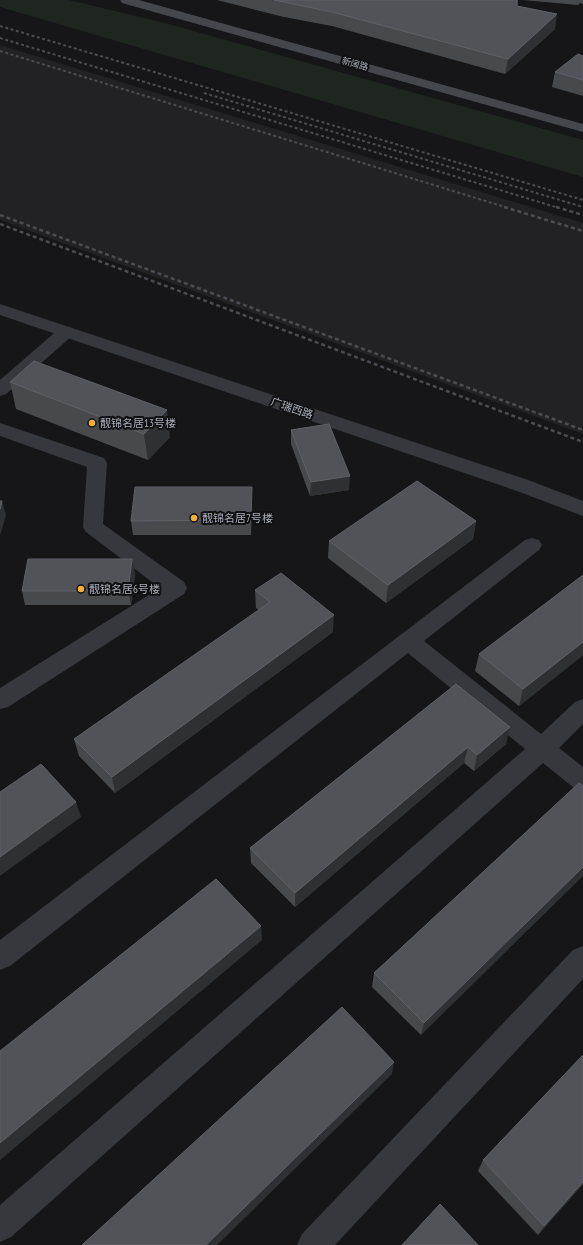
<svg xmlns="http://www.w3.org/2000/svg" width="583" height="1245" font-family="'PT Sans Narrow','Noto Sans SC',sans-serif">
<style>
.built{fill:#222225}
.green{fill:#1e261f}
.lines{fill:none;stroke-linecap:round;stroke-linejoin:round}
.minor{fill:#37383d;fill-rule:evenodd}
.tertiary{fill:#37383d;fill-rule:evenodd}
.secondary{fill:#45474d;fill-rule:evenodd}
.rail-far1{stroke:#4a4c52;stroke-width:2;stroke-dasharray:3 2.5;stroke-linecap:butt}
.rail{stroke:#4a4c52;stroke-width:2.5;stroke-dasharray:4 3;stroke-linecap:butt}
.wall{fill:#47494d}
.shaded-wall{fill:#2f3033}
.building{fill:#525359;stroke:#5f6168}
.poi-dot{fill:#f2b134;stroke:#111113;stroke-width:1.5}
.labels{text-anchor:middle;stroke-width:4;stroke-linejoin:round;paint-order:stroke}
.far-street-label{font-size:9px;fill:#a8adb8;stroke:#111113}
.street-label{font-size:11px;fill:#a8adb8;stroke:#111113}
.poi-label{font-size:11px;fill:#a8adb8;stroke:#111113;text-anchor:start}
</style>
<rect width="100%" height="100%" fill="#161618"/>
<!-- built -->
<polygon class="built" points="0,45 583,223 583,434 0,220"/>
<!-- green -->
<polygon class="green" points="0,0 69,0 165,23 583,140 583,177 0,7"/>
<g class="lines">
<!-- minor -->
<g class="minor">
<polygon points="66,327 72,328 75,332 72,336 6,394 0,396 0,380 60,328"/>
<polygon points="0,423 104,458 107,463 103,524 184,582 187,588 184,594 8,707 0,709 0,688 160,588 86,532 83,527 87,467 0,436"/>
<polygon points="532,538 539,540 542,545 539,550 424,641 541,734 575,702 583,699 583,724 559,748 583,767 583,791 574,788 543,763 11,1237 0,1242 0,1205 525,749 408,653 10,966 0,970 0,940 525,540"/>
<polygon points="583,946 583,979 335,1245 297,1245 302,1234 573,950"/>
</g>
<!-- tertiary -->
<polygon class="tertiary" points="0,304 531,481 583,501 583,516 517,491 0,315"/>
<!-- secondary -->
<polygon class="secondary" points="120,0 139,0 583,124 583,132 122,3"/>
<!-- rail-far1 -->
<g class="rail-far1">
<polyline points="0,26 583,200"/>
<polyline points="0,38 559,208"/>
<polyline points="0,51 508,208"/>
<polyline points="204,93 583,207"/>
</g>
<!-- rail -->
<g class="rail">
<polyline points="504,207 583,231"/>
<polyline points="556,207 583,215"/>
<polyline points="0,215 583,430"/>
<polyline points="0,224 583,442"/>
</g>
</g>
<!-- wall -->
<g class="wall">
<polygon points="217,0 518,0 517,6 555,29 505,74 332,26 284,17"/>
<polygon points="523,0 583,0 583,4 580,3 578,5"/>
<polygon points="583,56 583,96 552,87 555,72"/>
<polygon points="10,382 170,437 148,460 16,409"/>
<polygon points="291,430 349,490 310,496 291,444"/>
<polygon points="252,501 251,535 133,535 131,521"/>
<polygon points="476,521 473,539 386,603 328,558 329,541"/>
<polygon points="132,559 135,574 131,605 25,605 22,591"/>
<polygon points="583,575 583,655 519,706 475,671 479,654"/>
<polygon points="255,590 333,632 115,793 79,756 74,739 259,610 256,608"/>
<polygon points="456,684 506,744 474,771 464,763 295,907 251,863 250,848"/>
<polygon points="579,783 421,1035 372,987 374,973"/>
<polygon points="583,1055 583,1184 538,1235 478,1171 483,1160"/>
</g>
<!-- shaded-wall -->
<g class="shaded-wall">
<polygon points="557,14 555,29 505,74 508,59"/>
<polygon points="167,410 170,437 148,460 144,434"/>
<polygon points="350,476 349,490 310,496 311,482"/>
<polygon points="252,487 252,501 251,535 251,520"/>
<polygon points="2,501 6,515 0,536 0,509"/>
<polygon points="476,521 473,539 386,603 388,585"/>
<polygon points="132,559 135,574 131,605 128,591"/>
<polygon points="334,615 333,632 115,793 112,777"/>
<polygon points="583,642 583,655 519,706 523,689"/>
<polygon points="510,727 506,744 474,771 477,755"/>
<polygon points="468,747 464,763 295,907 295,893"/>
<polygon points="76,802 81,817 0,876 0,857"/>
<polygon points="583,867 583,876 421,1035 424,1023"/>
<polygon points="261,926 262,940 0,1160 0,1143"/>
<polygon points="394,1062 392,1074 217,1245 206,1245"/>
<polygon points="583,1182 583,1184 538,1235 544,1226"/>
</g>
<!-- building -->
<g class="building">
<polygon points="274,0 517,0 517,6 557,14 508,59 332,12"/>
<polygon points="578,54 583,56 583,80 555,72"/>
<polygon points="34,361 167,410 144,434 10,382"/>
<polygon points="329,424 350,476 311,482 291,430"/>
<polygon points="417,481 476,521 388,585 329,541"/>
<polygon points="135,487 252,487 251,520 131,521"/>
<polygon points="0,501 2,501 0,509"/>
<polygon points="28,559 132,559 128,591 22,591"/>
<polygon points="281,573 334,615 112,777 74,739 270,602 255,590"/>
<polygon points="583,575 583,642 523,689 479,654"/>
<polygon points="456,684 510,727 477,755 468,747 295,893 250,848"/>
<polygon points="41,764 76,802 0,857 0,792"/>
<polygon points="579,783 583,786 583,867 424,1023 374,973"/>
<polygon points="216,879 261,926 0,1143 0,1051"/>
<polygon points="342,1007 394,1062 206,1245 82,1245"/>
<polygon points="583,1055 583,1182 544,1226 483,1160"/>
<polygon points="440,1204 478,1245 402,1245"/>
</g>
<!-- markers -->
<g class="poi-dot">
<circle cx="92" cy="423" r="4"/>
<circle cx="194" cy="518" r="4"/>
<circle cx="81" cy="589" r="4"/>
</g>
<g class="labels">
<!-- far-street labels -->
<g class="far-street-label">
<text transform="translate(355 64) rotate(16)" y="3">新阔路</text>
</g>
<!-- street labels -->
<g class="street-label">
<text transform="translate(292 408) rotate(19)" y="4">广瑞西路</text>
</g>
<!-- poi labels -->
<g class="poi-label">
<text x="100" y="427">靓锦名居13号楼</text>
<text x="202" y="522">靓锦名居7号楼</text>
<text x="89" y="593">靓锦名居6号楼</text>
</g>
</g>
</svg>
